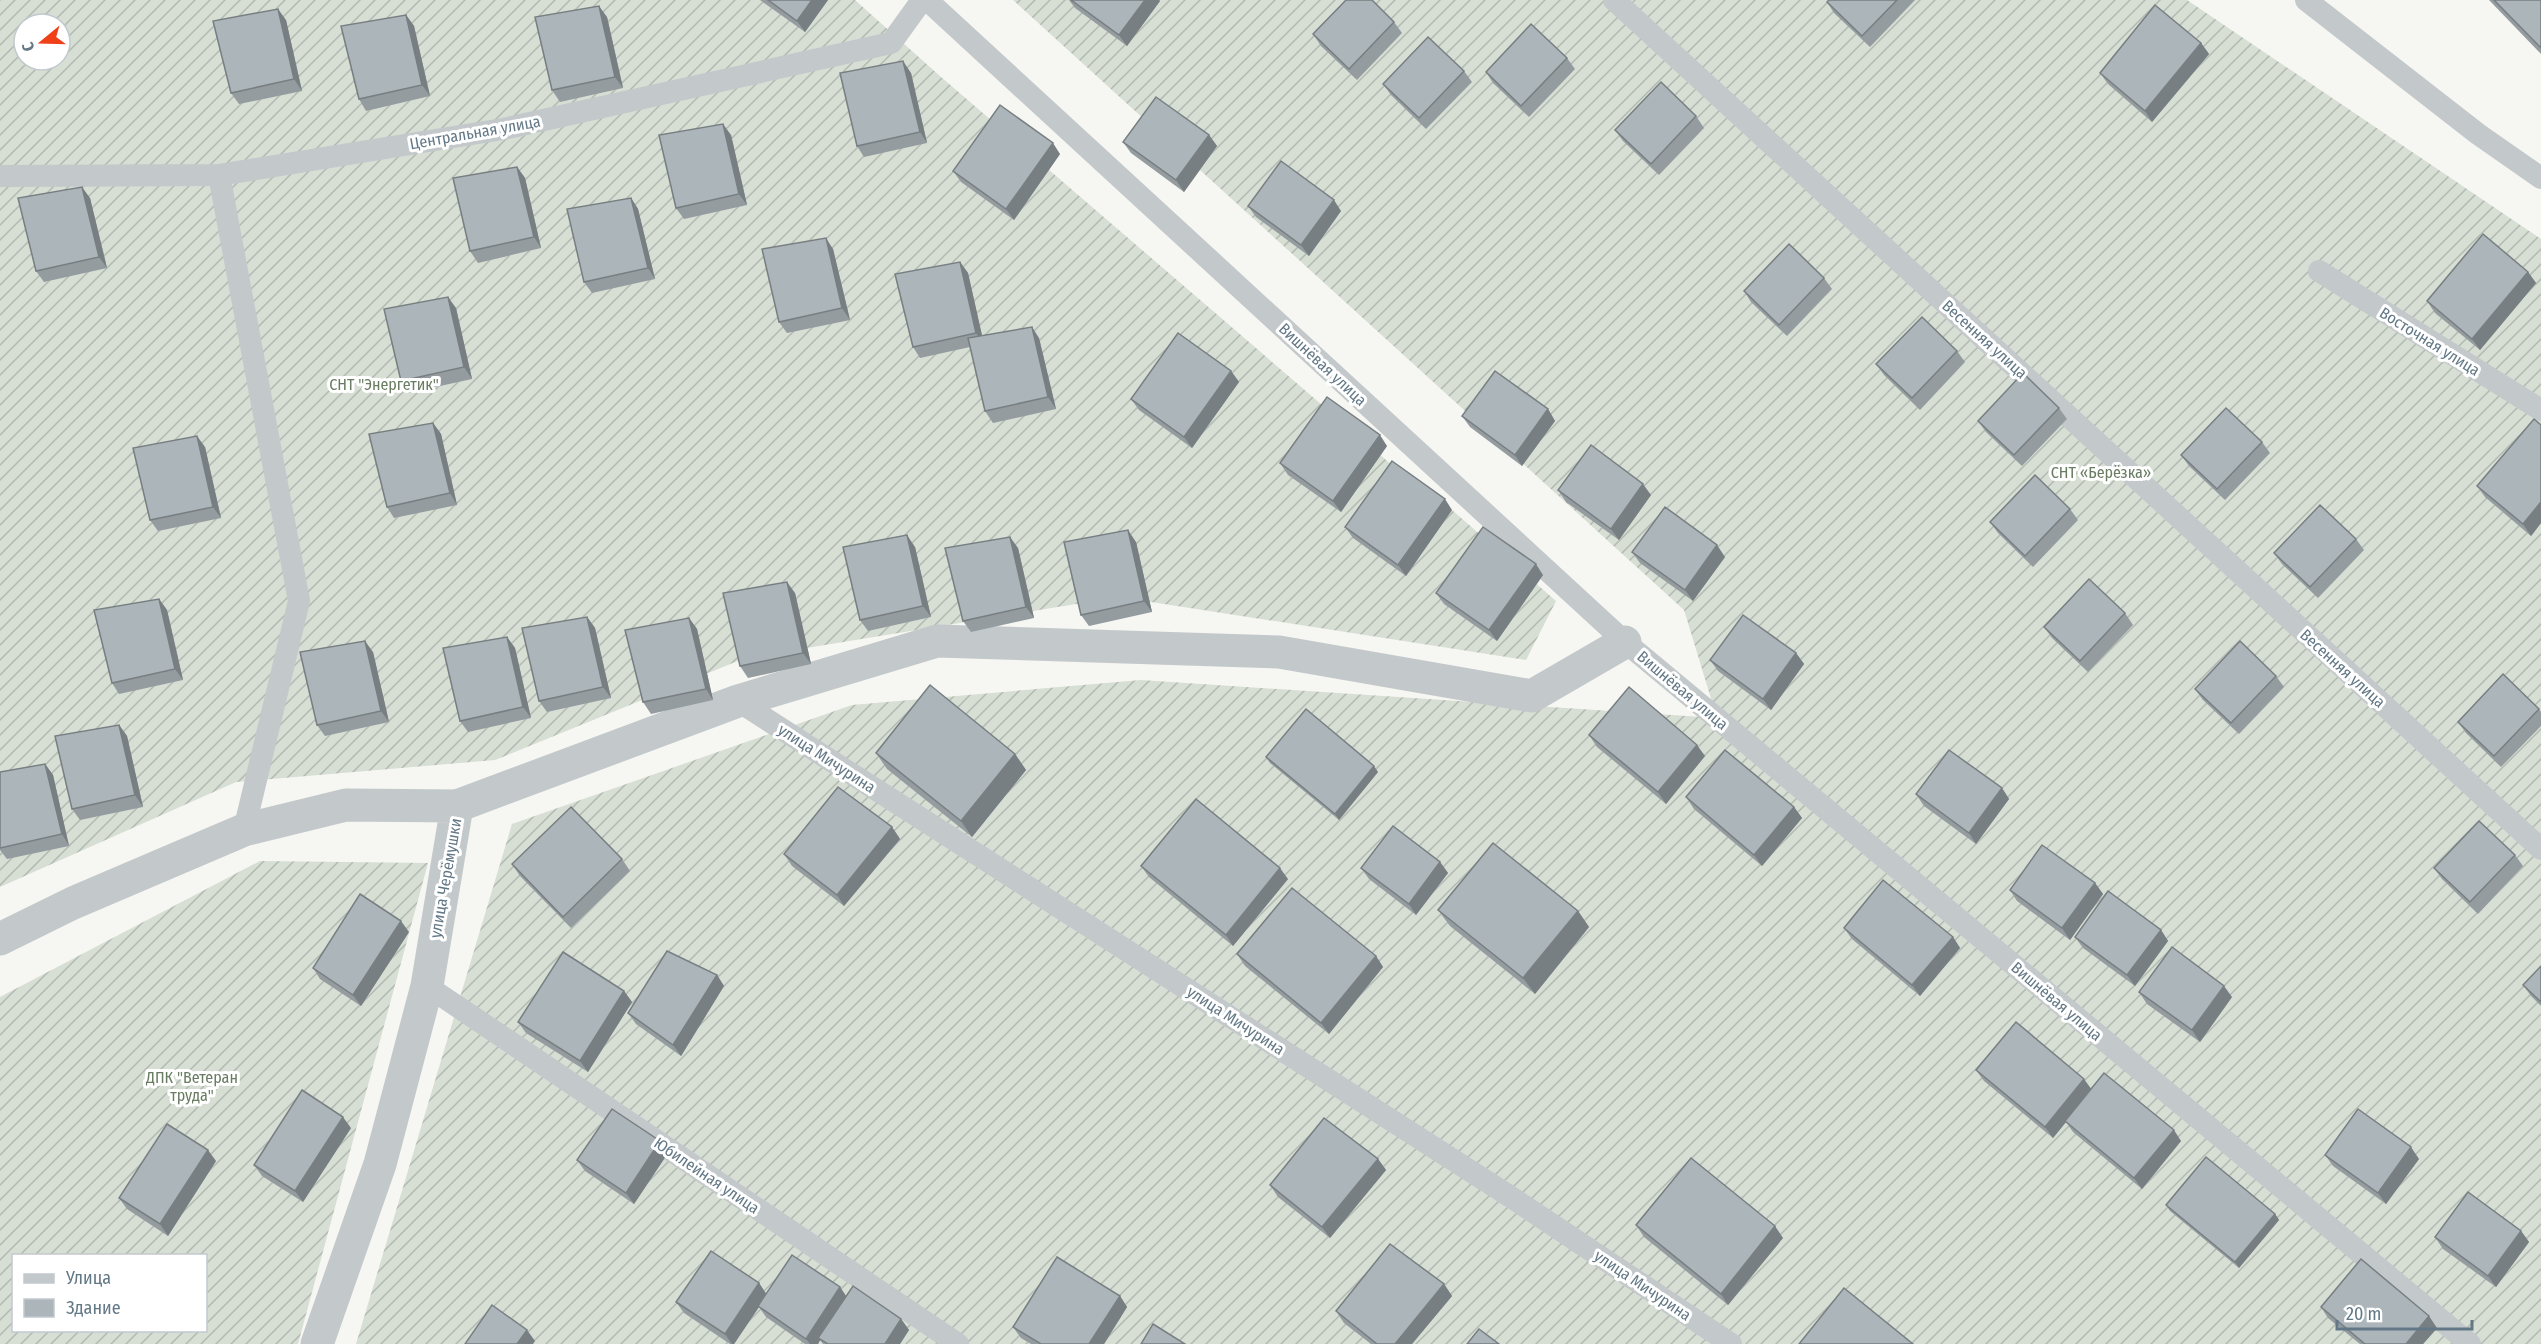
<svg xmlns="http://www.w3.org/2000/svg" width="2541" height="1344" font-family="'Fira Sans Condensed',sans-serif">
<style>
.garden{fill:url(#garden-furrows);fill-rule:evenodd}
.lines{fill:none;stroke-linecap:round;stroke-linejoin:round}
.service{stroke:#c3c8cb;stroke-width:22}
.minor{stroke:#c3c8cb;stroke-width:33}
.wall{fill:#949ca0}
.shaded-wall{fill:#787f82}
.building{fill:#acb5ba;stroke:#787f82;stroke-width:1.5}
.labels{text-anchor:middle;stroke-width:6;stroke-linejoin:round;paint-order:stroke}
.street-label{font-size:16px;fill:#637886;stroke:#fff}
.park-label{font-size:16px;fill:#697c62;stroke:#fff}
</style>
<defs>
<pattern id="garden-furrows" width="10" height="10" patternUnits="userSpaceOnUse" patternTransform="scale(1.5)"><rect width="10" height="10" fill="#d7ded3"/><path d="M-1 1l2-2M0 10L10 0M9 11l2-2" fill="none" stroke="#b2b9b1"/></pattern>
</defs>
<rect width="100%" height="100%" fill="#f6f6f2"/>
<!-- garden -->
<g class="garden">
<path d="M0 0H855L941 77 1400 472 1452 510 1556 601 1526 660 1119 597 745 658 495 760 236 782 0 887ZM24 24H60V60H24Z"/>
<polygon points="1013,0 2187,0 2541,239 2541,1344 356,1344 512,824 852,705 1141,680 1717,718 1684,610"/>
<path d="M260 861 428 863 298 1344H0V997ZM14 1256H206V1330H14Z"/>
</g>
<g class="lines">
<!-- service -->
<g class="service">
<polyline points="927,0 1625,642 2470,1344"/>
<polyline points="1614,0 2541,849"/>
<polyline points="2306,0 2478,134 2541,178"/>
<polyline points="219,175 299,601 244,830"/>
<polyline points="0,176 219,175 503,129 891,43 922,0"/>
<polyline points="2319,271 2541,410"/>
<polyline points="738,701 1514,1199 1731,1344"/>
<polyline points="427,986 958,1344"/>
</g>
<!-- minor -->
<g class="minor">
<polyline points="457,806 738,701 937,641 1279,652 1532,696 1625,642"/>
<polyline points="0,939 73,903 244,830 346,805 457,806 427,986 380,1164 317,1344"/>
</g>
</g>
<!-- wall -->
<g class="wall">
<polygon points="760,0 828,0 805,32"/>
<polygon points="1069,0 1159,0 1160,1 1127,46 1075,8"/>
<polygon points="1829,0 1915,0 1870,47 1834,13 1827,2"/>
<polygon points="2489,0 2541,0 2541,54"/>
<polygon points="406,15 414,26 430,96 366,111 359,99"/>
<polygon points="607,17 623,88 560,102 552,90"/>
<polygon points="286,20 302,91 239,104 231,93"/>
<polygon points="1394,22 1402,33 1357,80 1321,46 1313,34"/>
<polygon points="2201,43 2209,54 2152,122 2108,84 2100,73"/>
<polygon points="1567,58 1575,69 1529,117 1493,83 1486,72"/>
<polygon points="1464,71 1472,82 1426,129 1391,95 1383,84"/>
<polygon points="911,73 927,143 864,157 857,146"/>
<polygon points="1696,116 1704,128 1659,175 1623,141 1615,130"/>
<polygon points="731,135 747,205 684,219 676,208"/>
<polygon points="1209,135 1217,146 1184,192 1131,153 1123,142"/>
<polygon points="1060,154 1014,220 961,182 953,171"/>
<polygon points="517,167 525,178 541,248 478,263 470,251"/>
<polygon points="90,198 107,268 44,282 36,271"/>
<polygon points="631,198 638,209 655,279 592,293 584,282"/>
<polygon points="1248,206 1341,211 1309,256 1256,217"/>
<polygon points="833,249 850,320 787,333 779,322"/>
<polygon points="960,262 968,273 982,336 1039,338 1056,409 993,423 985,411 970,347 920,358 913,347"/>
<polygon points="2528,272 2536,283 2480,350 2435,313 2427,301"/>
<polygon points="1824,278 1832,289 1787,336 1751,302 1744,291"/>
<polygon points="456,308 472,379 408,393 401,381"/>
<polygon points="1957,351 1965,362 1920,410 1884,375 1876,364"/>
<polygon points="1231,371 1239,382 1192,448 1139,410 1131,399"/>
<polygon points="2059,408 2067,419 2022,466 1986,432 1978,421"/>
<polygon points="1548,409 1555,421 1522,466 1470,427 1462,416"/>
<polygon points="433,423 441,434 457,505 394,518 387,507"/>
<polygon points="2541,425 2541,523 2531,536 2485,497 2477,486"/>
<polygon points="2262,442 2270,453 2225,500 2189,466 2181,455"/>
<polygon points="1387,446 1341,512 1288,475 1280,463"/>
<polygon points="205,447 221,518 158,531 150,520"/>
<polygon points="1558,490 1651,495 1619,540 1566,502"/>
<polygon points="2070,509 2078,520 2033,567 1998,533 1990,522"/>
<polygon points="1452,510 1406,576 1353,538 1345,527"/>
<polygon points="2356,539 2364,550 2318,598 2282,564 2274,553"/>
<polygon points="1136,542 1152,612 1089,626 1081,615"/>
<polygon points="915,547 931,617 868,631 860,620"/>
<polygon points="1018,548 1034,618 971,632 963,621"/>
<polygon points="1632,552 1725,557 1693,601 1640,563"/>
<polygon points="1543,575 1497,641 1444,604 1436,593"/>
<polygon points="795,593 811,664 748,678 740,666"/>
<polygon points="159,599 167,610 183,680 119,694 112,683"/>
<polygon points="2125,613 2133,625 2088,672 2052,638 2044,627"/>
<polygon points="587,617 595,628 611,698 547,712 539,701"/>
<polygon points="689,618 697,629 713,700 651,714 643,702"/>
<polygon points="507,637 515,648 531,718 468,732 460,721"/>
<polygon points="373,652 389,722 325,736 317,725"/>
<polygon points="1796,653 1804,664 1771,710 1718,671 1710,660"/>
<polygon points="2276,676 2284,687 2239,734 2203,700 2195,689"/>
<polygon points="2539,709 2541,712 2541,726 2501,767 2466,733 2458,722"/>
<polygon points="119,725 127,736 143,807 80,820 72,809"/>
<polygon points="1589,735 1705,756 1666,804 1597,747"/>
<polygon points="876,753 1015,754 1026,770 972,837 887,769"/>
<polygon points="1266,757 1378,772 1339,820 1270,763"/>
<polygon points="45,764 53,775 69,846 7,859 0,850 0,772"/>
<polygon points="2002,788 2009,799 1976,844 1924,806 1916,794"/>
<polygon points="1686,797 1794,807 1802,818 1762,866 1694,809"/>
<polygon points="892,827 900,839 844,906 792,866 784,854"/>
<polygon points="2515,855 2523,866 2478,914 2442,879 2434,868"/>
<polygon points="622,859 630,871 571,928 520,876 512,864"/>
<polygon points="1440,862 1448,873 1416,915 1369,879 1361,868"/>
<polygon points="1141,866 1288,879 1233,946 1149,877"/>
<polygon points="2095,883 2103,894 2070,940 2017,901 2010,890"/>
<polygon points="1438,910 1578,911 1589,927 1535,994 1450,926"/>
<polygon points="1844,928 1953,937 1960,948 1920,996 1852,939"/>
<polygon points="2161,930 2168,941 2135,986 2083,948 2075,937"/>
<polygon points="409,932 361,1006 320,979 313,968"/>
<polygon points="1237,954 1376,956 1383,967 1329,1034 1245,966"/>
<polygon points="2541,966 2541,1006 2531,996 2523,985"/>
<polygon points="717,975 724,986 681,1056 636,1024 628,1013"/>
<polygon points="624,991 632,1002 588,1072 526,1033 518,1022"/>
<polygon points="2139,992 2232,997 2200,1042 2147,1004"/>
<polygon points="1976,1070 2091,1089 2181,1141 2142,1189 2073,1132 2066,1122 2053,1138 1984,1081"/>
<polygon points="351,1128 303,1202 262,1176 254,1165"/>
<polygon points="668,1153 634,1204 585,1171 577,1160"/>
<polygon points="2325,1155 2419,1159 2386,1204 2333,1166"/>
<polygon points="1378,1159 1386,1170 1330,1238 1278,1197 1270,1185"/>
<polygon points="216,1161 168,1236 127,1209 119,1198"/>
<polygon points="2166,1205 2275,1214 2279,1220 2239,1268 2170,1211"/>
<polygon points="1636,1225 1783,1238 1728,1305 1644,1237"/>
<polygon points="2521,1231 2529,1242 2496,1287 2443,1249 2435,1237"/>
<polygon points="759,1283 766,1294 840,1287 846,1296 901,1319 909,1330 900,1344 823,1344 820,1340 818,1344 805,1344 766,1317 759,1307 734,1344 730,1344 684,1313 676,1302"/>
<polygon points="1444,1284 1452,1296 1412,1344 1371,1344 1344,1323 1336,1311"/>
<polygon points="1120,1296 1127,1307 1104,1344 1031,1344 1021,1338 1013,1327"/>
<polygon points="2321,1307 2437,1328 2423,1344 2360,1344 2328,1318"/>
</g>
<!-- shaded-wall -->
<g class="shaded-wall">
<polygon points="812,0 828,0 805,32 797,21"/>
<polygon points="1145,0 1159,0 1160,1 1127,46 1119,35"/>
<polygon points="599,6 607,17 623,88 615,77"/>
<polygon points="278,9 286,20 302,91 294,79"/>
<polygon points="406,15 414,26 430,96 422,85"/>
<polygon points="2201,43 2209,54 2152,122 2145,111"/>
<polygon points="903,61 911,73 927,143 920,132"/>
<polygon points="723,124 731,135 747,205 739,194"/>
<polygon points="1209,135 1217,146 1184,192 1176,180"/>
<polygon points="1053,143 1060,154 1014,220 1006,209"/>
<polygon points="517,167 525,178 541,248 534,237"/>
<polygon points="82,187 90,198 107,268 99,257"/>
<polygon points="631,198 638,209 655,279 648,268"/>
<polygon points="1334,200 1341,211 1309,256 1301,245"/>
<polygon points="826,238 833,249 850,320 842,308"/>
<polygon points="960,262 968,273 984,344 976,333"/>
<polygon points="2528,272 2536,283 2480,350 2472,339"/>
<polygon points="448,297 456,308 472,379 464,367"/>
<polygon points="1032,327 1039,338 1056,409 1048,397"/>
<polygon points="1231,371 1239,382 1192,448 1184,437"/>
<polygon points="1548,409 1555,421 1522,466 1515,455"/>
<polygon points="433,423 441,434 457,505 450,493"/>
<polygon points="1380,435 1387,446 1341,512 1333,501"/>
<polygon points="197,436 205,447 221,518 213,507"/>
<polygon points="1643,484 1651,495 1619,540 1611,529"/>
<polygon points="1445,499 1452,510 1406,576 1398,565"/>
<polygon points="2541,502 2541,523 2531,536 2523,524"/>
<polygon points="1128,530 1136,542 1152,612 1144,601"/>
<polygon points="907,535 915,547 931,617 923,606"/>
<polygon points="1010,537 1018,548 1034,618 1026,607"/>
<polygon points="1717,545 1725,557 1693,601 1685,590"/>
<polygon points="1536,564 1543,575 1497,641 1489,630"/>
<polygon points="787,582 795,593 811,664 803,653"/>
<polygon points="159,599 167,610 183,680 175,669"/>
<polygon points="587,617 595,628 611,698 603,687"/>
<polygon points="689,618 697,629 713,700 706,689"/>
<polygon points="507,637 515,648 531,718 523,707"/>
<polygon points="365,641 373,652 389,722 381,711"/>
<polygon points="1796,653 1804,664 1771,710 1763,699"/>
<polygon points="119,725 127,736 143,807 135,795"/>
<polygon points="1697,745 1705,756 1666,804 1658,792"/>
<polygon points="1015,754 1026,770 972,837 961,821"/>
<polygon points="45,764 53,775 69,846 62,834"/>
<polygon points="1374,766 1378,772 1339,820 1335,814"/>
<polygon points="2002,788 2009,799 1976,844 1969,833"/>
<polygon points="1794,807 1802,818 1762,866 1754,855"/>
<polygon points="892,827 900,839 844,906 837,895"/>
<polygon points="1440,862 1448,873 1416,915 1409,904"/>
<polygon points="1280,868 1288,879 1233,946 1226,935"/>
<polygon points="2095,883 2103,894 2070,940 2062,928"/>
<polygon points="1578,911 1589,927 1535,994 1523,978"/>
<polygon points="401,921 409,932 361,1006 353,995"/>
<polygon points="2161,930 2168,941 2135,986 2127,975"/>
<polygon points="1953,937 1960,948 1920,996 1912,985"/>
<polygon points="1376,956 1383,967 1329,1034 1321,1023"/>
<polygon points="717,975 724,986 681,1056 673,1045"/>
<polygon points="2224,986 2232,997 2200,1042 2192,1030"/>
<polygon points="624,991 632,1002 588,1072 580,1061"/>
<polygon points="2084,1079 2092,1090 2053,1138 2045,1127"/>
<polygon points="343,1117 351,1128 303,1202 295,1191"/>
<polygon points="2174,1130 2181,1141 2142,1189 2134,1178"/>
<polygon points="660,1141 668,1153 634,1204 626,1193"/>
<polygon points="2411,1147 2419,1159 2386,1204 2378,1193"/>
<polygon points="208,1150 216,1161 168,1236 160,1224"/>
<polygon points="1378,1159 1386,1170 1330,1238 1322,1227"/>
<polygon points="2275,1214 2279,1220 2239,1268 2235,1262"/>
<polygon points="1775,1226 1783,1238 1728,1305 1721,1294"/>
<polygon points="2521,1231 2529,1242 2496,1287 2488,1276"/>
<polygon points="759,1283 767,1295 734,1344 732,1344 725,1334"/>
<polygon points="1444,1284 1452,1296 1412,1344 1395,1344"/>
<polygon points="840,1287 848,1299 818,1338 820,1340 818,1344 810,1344 806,1339"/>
<polygon points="1120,1296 1127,1307 1104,1344 1089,1344"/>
<polygon points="2429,1316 2437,1328 2423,1344 2406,1344"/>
<polygon points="901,1319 909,1330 900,1344 885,1344"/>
<polygon points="527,1330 535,1341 533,1344 517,1344"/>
</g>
<!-- building -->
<g class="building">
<polygon points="768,0 812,0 797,21"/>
<polygon points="1071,0 1145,0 1119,35"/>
<polygon points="1346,0 1372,0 1394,22 1349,69 1313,34"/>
<polygon points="1829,0 1897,0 1862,36 1827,2"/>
<polygon points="2494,0 2541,0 2541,48"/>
<polygon points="2155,5 2201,43 2145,111 2100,73"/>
<polygon points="599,6 615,77 552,90 535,17"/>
<polygon points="278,9 294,79 231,93 213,21"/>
<polygon points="406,15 422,85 359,99 341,26"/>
<polygon points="1531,24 1567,58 1521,106 1486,72"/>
<polygon points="1428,37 1464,71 1419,118 1383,84"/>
<polygon points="903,61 920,132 857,146 840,73"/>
<polygon points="1661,82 1696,116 1651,164 1615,130"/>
<polygon points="1156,97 1209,135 1176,180 1123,142"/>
<polygon points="1000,105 1053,143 1006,209 953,171"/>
<polygon points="723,124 739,194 676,208 659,135"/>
<polygon points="1281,161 1334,200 1301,245 1248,206"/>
<polygon points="517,167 534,237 470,251 453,178"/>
<polygon points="82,187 99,257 36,271 18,198"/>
<polygon points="631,198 648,268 584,282 567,209"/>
<polygon points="2483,234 2528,272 2472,339 2427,301"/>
<polygon points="826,238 842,308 779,322 762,249"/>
<polygon points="1789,244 1824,278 1779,325 1744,291"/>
<polygon points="960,262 976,333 913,347 895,274"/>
<polygon points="448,297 464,367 401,381 384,309"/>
<polygon points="1922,317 1957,351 1912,398 1876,364"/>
<polygon points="1032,327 1048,397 985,411 968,338"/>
<polygon points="1178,333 1231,371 1184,437 1131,399"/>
<polygon points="1495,371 1548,409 1515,455 1462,416"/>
<polygon points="2023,373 2059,408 2014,455 1978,421"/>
<polygon points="1327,397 1380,435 1333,501 1280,463"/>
<polygon points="2226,408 2262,442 2217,489 2181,455"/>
<polygon points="2534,419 2541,425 2541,502 2523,524 2477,486"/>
<polygon points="433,423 450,493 387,507 369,434"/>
<polygon points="197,436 213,507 150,520 133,448"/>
<polygon points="1591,445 1643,484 1611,529 1558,490"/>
<polygon points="1392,461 1445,499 1398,565 1345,527"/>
<polygon points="2035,475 2070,509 2025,556 1990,522"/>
<polygon points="2320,505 2356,539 2310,587 2274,553"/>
<polygon points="1665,507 1717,545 1685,590 1632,552"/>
<polygon points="1483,527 1536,564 1489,630 1436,593"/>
<polygon points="1128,530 1144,601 1081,615 1064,542"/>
<polygon points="907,535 923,606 860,620 843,547"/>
<polygon points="1010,537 1026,607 963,621 945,548"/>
<polygon points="2089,579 2125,613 2080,661 2044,627"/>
<polygon points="787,582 803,653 740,666 723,593"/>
<polygon points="159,599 175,669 112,683 94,610"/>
<polygon points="1743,615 1796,653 1763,699 1710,660"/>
<polygon points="587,617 603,687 539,701 522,628"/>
<polygon points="689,618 706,689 643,702 625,630"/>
<polygon points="507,637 523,707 460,721 443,648"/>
<polygon points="365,641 381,711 317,725 300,652"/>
<polygon points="2240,641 2276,676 2231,723 2195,689"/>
<polygon points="2503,674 2539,709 2494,756 2458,722"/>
<polygon points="930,685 1015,754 961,821 876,753"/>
<polygon points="1629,687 1697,745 1658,792 1589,735"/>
<polygon points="1306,709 1374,766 1335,814 1266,757"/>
<polygon points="119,725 135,795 72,809 55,736"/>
<polygon points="1725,750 1794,807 1754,855 1686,797"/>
<polygon points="1949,750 2002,788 1969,833 1916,794"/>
<polygon points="45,764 62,834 0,848 0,772"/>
<polygon points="838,787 892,827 837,895 784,854"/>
<polygon points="1196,799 1280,868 1226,935 1141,866"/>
<polygon points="571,807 622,859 563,917 512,864"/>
<polygon points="2479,821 2515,855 2470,902 2434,868"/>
<polygon points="1393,826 1440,862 1409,904 1361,868"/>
<polygon points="1493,843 1578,911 1523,978 1438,910"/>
<polygon points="2042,845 2095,883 2062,928 2010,890"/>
<polygon points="1883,880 1953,937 1912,985 1844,928"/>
<polygon points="1292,888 1376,956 1321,1023 1237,954"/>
<polygon points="2108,891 2161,930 2127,975 2075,937"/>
<polygon points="360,894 401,921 353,995 313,968"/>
<polygon points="2172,947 2224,986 2192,1030 2139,992"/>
<polygon points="667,951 717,975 673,1045 628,1013"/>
<polygon points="563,952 624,991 580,1061 518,1022"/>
<polygon points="2541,966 2541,1002 2523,985"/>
<polygon points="2016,1022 2084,1079 2045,1127 1976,1070"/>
<polygon points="2104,1073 2174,1130 2134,1178 2065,1121"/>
<polygon points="302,1090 343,1117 295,1191 254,1165"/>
<polygon points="612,1109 660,1141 626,1193 577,1160"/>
<polygon points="2358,1109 2411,1147 2378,1193 2325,1155"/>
<polygon points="1324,1118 1378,1159 1322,1227 1270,1185"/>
<polygon points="167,1124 208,1150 160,1224 119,1198"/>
<polygon points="2206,1157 2275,1214 2235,1262 2166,1205"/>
<polygon points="1691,1158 1775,1226 1721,1294 1636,1225"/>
<polygon points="2468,1192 2521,1231 2488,1276 2435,1237"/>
<polygon points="1390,1244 1444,1284 1395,1344 1377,1344 1336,1311"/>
<polygon points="711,1251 759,1283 725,1334 676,1302"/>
<polygon points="792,1255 840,1287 806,1339 758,1306"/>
<polygon points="1057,1257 1120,1296 1089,1344 1041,1344 1013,1327"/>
<polygon points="2361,1259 2429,1316 2406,1344 2365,1344 2321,1307"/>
<polygon points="853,1286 901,1319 885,1344 828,1344 818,1338"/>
<polygon points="1844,1288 1913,1344 1799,1344"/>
<polygon points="492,1305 527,1330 517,1344 465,1344"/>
<polygon points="1153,1324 1185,1344 1141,1344"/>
<polygon points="1479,1329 1499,1344 1467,1344"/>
</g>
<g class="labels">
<!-- street labels -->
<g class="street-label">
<text transform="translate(475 132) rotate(-10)" y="6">Центральная улица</text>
<text transform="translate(1985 339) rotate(42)" y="6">Весенняя улица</text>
<text transform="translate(2430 341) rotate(32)" y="6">Восточная улица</text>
<text transform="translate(1323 364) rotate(43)" y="6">Вишнёвая улица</text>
<text transform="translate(2343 668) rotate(42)" y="6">Весенняя улица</text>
<text transform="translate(1683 690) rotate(40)" y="6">Вишнёвая улица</text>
<text transform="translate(827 758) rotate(33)" y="6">улица Мичурина</text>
<text transform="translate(445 878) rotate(-80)" y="6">улица Черёмушки</text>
<text transform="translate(2057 1001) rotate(40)" y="6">Вишнёвая улица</text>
<text transform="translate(1236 1020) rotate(33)" y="6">улица Мичурина</text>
<text transform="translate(707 1175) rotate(34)" y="6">Юбилейная улица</text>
<text transform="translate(1643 1285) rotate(34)" y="6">улица Мичурина</text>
</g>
<!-- park labels -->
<g class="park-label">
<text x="384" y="390">СНТ "Энергетик"</text>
<text x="2101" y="478">СНТ «Берёзка»</text>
<text x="192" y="1083">ДПК "Ветеран<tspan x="192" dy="18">труда"</tspan></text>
</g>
</g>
<!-- legend -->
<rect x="12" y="1254" width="195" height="78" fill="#ffffff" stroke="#c1c9cf" stroke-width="1.5"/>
<rect x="24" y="1274" width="30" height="9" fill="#c3c8cb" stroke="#c1c9cf" stroke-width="1.5"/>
<text x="66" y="1284" font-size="18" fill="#637886">Улица</text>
<rect x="24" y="1299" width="30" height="18" fill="#acb5ba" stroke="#c1c9cf" stroke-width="1.5"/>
<text x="66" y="1314" font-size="18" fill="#637886">Здание</text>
<!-- north arrow -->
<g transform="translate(42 42) rotate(251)"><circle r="28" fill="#ffffff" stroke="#c1c9cf" stroke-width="1.5"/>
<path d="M0-4.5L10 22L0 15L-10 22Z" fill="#f04018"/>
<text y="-9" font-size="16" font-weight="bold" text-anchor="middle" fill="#637886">С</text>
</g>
<!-- scale -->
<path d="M2337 1320v9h135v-9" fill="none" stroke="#637886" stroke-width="3"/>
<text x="2346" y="1320" font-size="18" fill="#637886" stroke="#ffffff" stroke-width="4.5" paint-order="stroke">20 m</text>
</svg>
